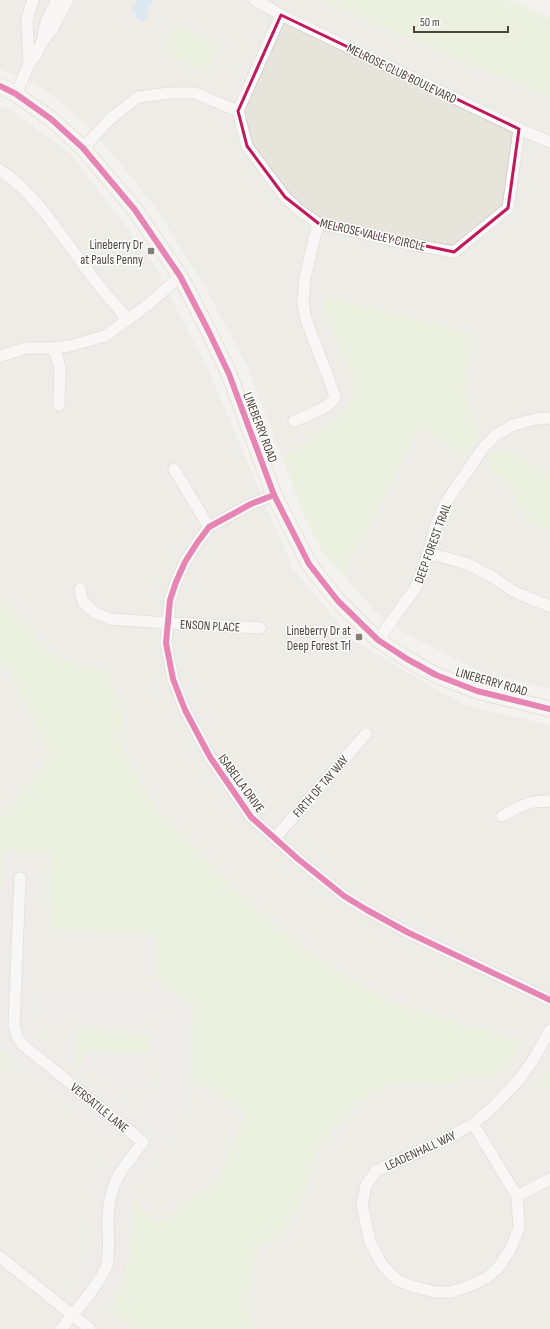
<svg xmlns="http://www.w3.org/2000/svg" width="550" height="1329" font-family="'Sofia Sans Condensed',sans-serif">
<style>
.residential{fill:#e7e4dc}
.green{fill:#e1eecf}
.parking{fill:#e6e3df}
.water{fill:#c0ddf1}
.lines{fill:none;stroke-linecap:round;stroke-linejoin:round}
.street-casing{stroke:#d2d0cb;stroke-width:13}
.secondary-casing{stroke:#d3cfc5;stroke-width:17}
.street{stroke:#fdfdfc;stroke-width:11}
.secondary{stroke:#f7f6f1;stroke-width:15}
.cycleway-casing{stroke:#fff;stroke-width:8}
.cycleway{stroke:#d6006c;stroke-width:6}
.marked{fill:none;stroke:#c2185b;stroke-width:3;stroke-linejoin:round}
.poi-dot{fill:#868178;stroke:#fff;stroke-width:1.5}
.labels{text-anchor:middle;stroke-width:3;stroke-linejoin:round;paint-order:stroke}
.street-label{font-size:13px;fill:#4b4439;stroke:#fff}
.poi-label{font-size:13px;fill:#4b4439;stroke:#fff;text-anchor:end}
</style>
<rect width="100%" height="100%" fill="#f4f2ee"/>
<!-- residential -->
<g class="residential">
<polygon points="0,0 322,0 372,23 550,98 550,688 477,670 403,632 375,611 324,554 303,513 248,368 204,285 157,210 115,157 85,124 61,102 38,86 0,69"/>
<polygon points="0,106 12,111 72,155 152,261 208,369 293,569 354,641 464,705 550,725 550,1329 0,1329 0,663 7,667 48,753 46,760 78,719 0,630"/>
</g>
<!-- green -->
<g class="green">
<polygon points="322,0 510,0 550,18 550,98 372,23"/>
<polygon points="177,23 220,47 204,74 162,50"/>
<polygon points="323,296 472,333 465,393 480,439 462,458 421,426 343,575 324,554 303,513 282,456 310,440 347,406 353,391 350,371 332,333 325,314"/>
<polygon points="501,449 514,452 536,468 550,475 550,531 530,524 521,511 511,492 489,467 489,456"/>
<path d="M0 599 26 621 43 649 73 663 108 671 110 674 111 682 121 707 123 722 119 737 122 749 159 813 240 896 322 962 395 1003 473 1027 523 1040C516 1056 507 1066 494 1077L467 1076 458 1081 444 1086 420 1081 399 1084 371 1095 347 1113 318 1149 300 1206 283 1231 269 1243 259 1246 253 1270 247 1307 254 1329H132L108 1309 120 1291 129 1254 133 1203 159 1223 215 1182 245 1115 213 1088 190 1085 193 1007 155 977V935L49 929 50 854 4 852 0 894V820L45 762 48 753 7 667 0 663Z"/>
<polygon points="77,1030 149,1035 148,1054 82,1050 81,1064 75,1063"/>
<polygon points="0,1050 4,1055 11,1062 0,1076"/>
<polygon points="550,1070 550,1088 533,1086"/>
<polygon points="550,1315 550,1329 539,1329"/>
</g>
<!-- parking -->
<g class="parking">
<polygon points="16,861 29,862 29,870 38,872 33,988 25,988 8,995 0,995 0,962 4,878 11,879 14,876"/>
<polygon points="39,988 172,993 173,1003 148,1017 147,1028 81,1025 80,1018 77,1016 61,1015 59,1017 59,1024 40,1022"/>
<polygon points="0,1006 6,1006 24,1023 31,1023 35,1034 49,1044 44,1051 45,1073 40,1080 12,1058 2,1044 0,1040"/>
<polygon points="178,1006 187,1006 184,1104 179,1121 176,1129 158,1153 151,1148 149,1123 143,1116 146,1110 150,1095 159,1096 160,1062 158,1060 152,1060 153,1027 160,1027"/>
<polygon points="84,1053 146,1059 146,1069 149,1083 149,1091 111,1090 110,1081 84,1066"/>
<polygon points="53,1078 94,1093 100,1085 140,1117 116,1143 47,1087"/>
<polygon points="116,1149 125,1154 146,1154 153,1160 129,1192 125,1205 125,1224 118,1225 99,1201 91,1199 93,1188 97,1176"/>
<polygon points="91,1210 100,1210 115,1231 124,1231 125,1237 126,1248 125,1259 121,1273 114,1289 100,1308 72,1286 85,1269 90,1256"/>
</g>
<!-- water -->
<polygon class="water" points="138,0 154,0 146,12 149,14 143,22 135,17 137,14 131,10"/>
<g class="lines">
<!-- street casing -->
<g class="street-casing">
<g id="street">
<polyline points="255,0 281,15 519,129 550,142"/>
<polyline points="281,15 238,111 247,146 285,197 299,210 318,223 399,242 454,252 508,208 519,129"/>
<polyline points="42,42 46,22 57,0"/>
<polyline points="29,64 27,19 33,0"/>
<polyline points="16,94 29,64 37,53 41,44 53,28 68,0"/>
<polyline points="83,148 110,119 138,97 170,93 195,93 238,111"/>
<path d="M0 170C35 193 57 230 82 263 96 283 112 301 128 320"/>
<polyline points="54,348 60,367 59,405"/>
<polyline points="0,356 26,348 54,348 69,346 105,336 149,304 180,276"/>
<path d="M294 421C304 416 332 408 335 396L306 319 303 304 305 278 318 223"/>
<polyline points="174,469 209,527"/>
<polyline points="274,495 251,504 209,527 197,543 185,562 176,582 170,600 166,643 173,679 185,710 210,757 251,817 298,859 344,896 367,910 407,932 550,1000"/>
<polyline points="428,553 468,564 491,576 513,591 531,599 550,606"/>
<polyline points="80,589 83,602 95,613 110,619 167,623 260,628"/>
<polyline points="378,640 416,587 428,553 436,525 446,502 484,447 496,435 513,425 536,419 550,418"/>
<polyline points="502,816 517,808 532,802 550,801"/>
<polyline points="275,838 366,734"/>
<path d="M20 878 14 1026 17 1036 23 1045 143 1142C122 1170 109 1181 108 1218 108 1233 110 1250 107 1264 103 1281 72 1315 61 1329"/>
<polyline points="473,1124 517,1196 519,1228 511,1248 498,1268 486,1278 469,1286 451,1292 435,1292 412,1286 397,1280 383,1266 370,1242 362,1205 366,1185 376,1171 444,1140 473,1124 492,1108 517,1082 533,1060 550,1030"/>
<polyline points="517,1196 550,1179"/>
<polyline points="0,1257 90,1329"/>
</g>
</g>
<!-- secondary casing -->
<g class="secondary-casing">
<polyline id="secondary" points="0,86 16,94 51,119 83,148 135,210 180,276 208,330 229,374 274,495 309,564 338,601 378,640 407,659 436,675 477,691 550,709"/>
</g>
<!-- street -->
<use href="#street" class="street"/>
<!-- secondary -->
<use href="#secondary" class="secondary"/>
<!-- cycleway casing -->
<g class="cycleway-casing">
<g id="cycleway">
<polyline points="0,86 16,94 51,119 83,148 135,210 180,276 208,330 229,374 274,495 309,564 338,601 378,640 407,659 436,675 477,691 550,709"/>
<polyline points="274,495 251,504 209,527 197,543 185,562 176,582 170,600 166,643 173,679 185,710 210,757 251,817 298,859 344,896 367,910 407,932 550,1000"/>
</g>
</g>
<!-- cycleway -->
<use href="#cycleway" class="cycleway"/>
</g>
<!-- marked area -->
<path d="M0 0H550V1329H0ZM281 15 519 129 508 208 454 252 318 223 285 197 247 146 238 111Z" fill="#f4f2ee" fill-opacity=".55" fill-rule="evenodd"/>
<path class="marked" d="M281 15 519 129 508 208 454 252 318 223 285 197 247 146 238 111Z"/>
<!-- markers -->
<g class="poi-dot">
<rect x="147" y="247" width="8" height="8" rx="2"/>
<rect x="355" y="633" width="8" height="8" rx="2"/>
</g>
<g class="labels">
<!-- street labels -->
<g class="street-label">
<text transform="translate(402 73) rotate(26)" y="5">MELROSE CLUB BOULEVARD</text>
<text transform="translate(373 234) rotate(13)" y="5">MELROSE VALLEY CIRCLE</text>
<text transform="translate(261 427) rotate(69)" y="5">LINEBERRY ROAD</text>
<text transform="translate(432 543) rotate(-70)" y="5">DEEP FOREST TRAIL</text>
<text transform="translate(210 625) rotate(3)" y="5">ENSON PLACE</text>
<text transform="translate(492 681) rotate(16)" y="5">LINEBERRY ROAD</text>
<text transform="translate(242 783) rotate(54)" y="5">ISABELLA DRIVE</text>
<text transform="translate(320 786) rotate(-49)" y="5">FIRTH OF TAY WAY</text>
<text transform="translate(100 1107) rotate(39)" y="5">VERSATILE LANE</text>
<text transform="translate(420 1150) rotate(-25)" y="5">LEADENHALL WAY</text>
</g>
<!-- poi labels -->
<g class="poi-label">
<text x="143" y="249">Lineberry Dr<tspan x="143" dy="15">at Pauls Penny</tspan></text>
<text x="351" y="635">Lineberry Dr at<tspan x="351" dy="15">Deep Forest Trl</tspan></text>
</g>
</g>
<!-- scale -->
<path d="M414 26v6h94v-6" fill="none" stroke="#4b4439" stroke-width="2"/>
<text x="420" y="26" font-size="12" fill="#4b4439" stroke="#ffffff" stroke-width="3" paint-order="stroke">50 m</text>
</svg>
